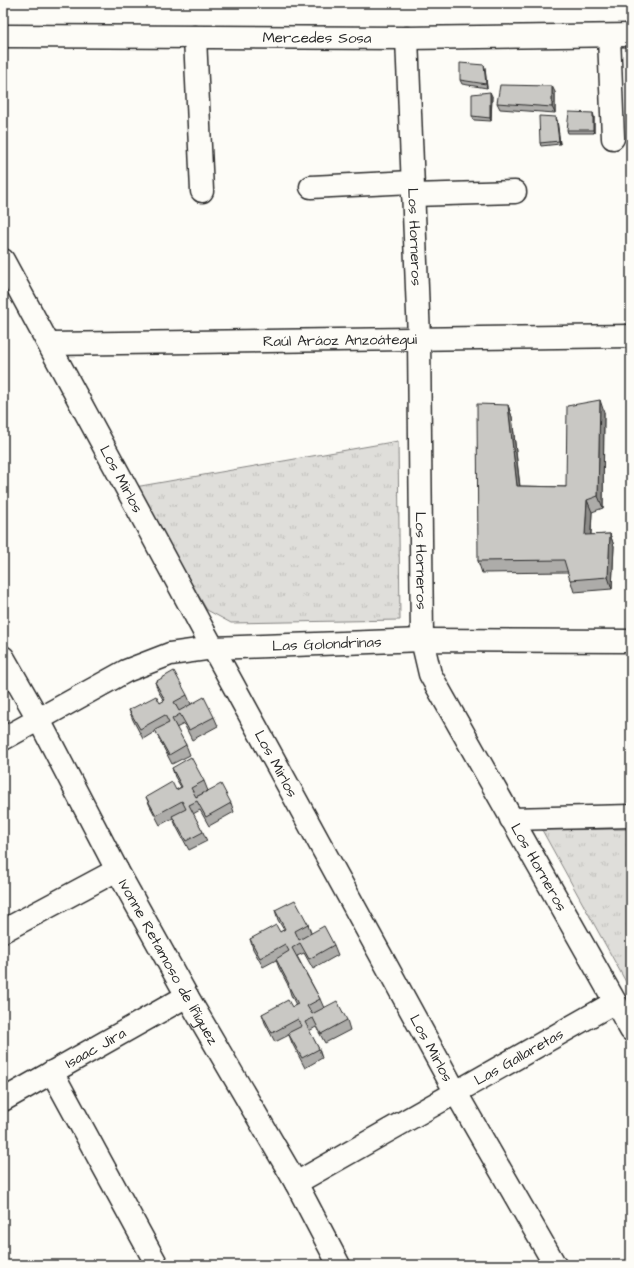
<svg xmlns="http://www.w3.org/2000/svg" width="634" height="1268" font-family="'Architects Daughter',sans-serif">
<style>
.grass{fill:url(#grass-tufts);stroke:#858482}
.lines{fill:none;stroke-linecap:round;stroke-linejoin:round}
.minor-casing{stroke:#2b2b2b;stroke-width:25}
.minor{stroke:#fdfcf7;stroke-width:22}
.wall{fill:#adaca9;stroke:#2b2b2b}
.shaded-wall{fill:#8d8c89;stroke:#2b2b2b}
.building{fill:#c9c8c4;stroke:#2b2b2b}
.labels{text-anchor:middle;stroke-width:3;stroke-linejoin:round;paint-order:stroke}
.street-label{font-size:15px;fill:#2b2b2b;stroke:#fdfcf7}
</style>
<defs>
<pattern id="grass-tufts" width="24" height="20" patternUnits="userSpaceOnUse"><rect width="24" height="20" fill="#dfdeda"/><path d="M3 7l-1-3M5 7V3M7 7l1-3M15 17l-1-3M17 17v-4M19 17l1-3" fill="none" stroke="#c0bfbb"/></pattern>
</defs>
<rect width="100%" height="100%" fill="#fdfcf7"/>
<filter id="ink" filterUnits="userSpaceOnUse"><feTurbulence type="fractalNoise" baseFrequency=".025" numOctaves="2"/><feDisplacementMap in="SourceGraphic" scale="8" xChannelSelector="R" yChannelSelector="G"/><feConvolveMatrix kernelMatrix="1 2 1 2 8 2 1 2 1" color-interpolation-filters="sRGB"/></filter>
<g filter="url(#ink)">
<!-- grass -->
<g class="grass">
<polygon points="398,441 400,620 231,623 207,610 135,487"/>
<polygon points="631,829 631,991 542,830"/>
</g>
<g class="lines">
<!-- minor casing -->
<g class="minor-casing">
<g id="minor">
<path id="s1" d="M3 36 407 38 631 35"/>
<polyline points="609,36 613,138"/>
<polyline points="195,37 202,191"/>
<path id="s2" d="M407 38 419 338 422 640 430 674 631 1030"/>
<polyline points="311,187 412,182"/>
<polyline points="413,195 515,192"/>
<path id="s3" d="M3 260 213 648 456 1093 555 1265"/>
<path id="s4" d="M50 344 631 336"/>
<path id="s5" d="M3 657 39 720 117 870 187 996 296 1183 339 1265"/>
<path id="s6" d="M3 739 126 671 170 654 213 648 422 640 631 641"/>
<polyline points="511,819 631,816"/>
<polyline points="3,931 117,870"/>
<polyline points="52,1072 157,1265"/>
<path id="s7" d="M3 1100 187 996"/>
<path id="s8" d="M296 1183 615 1002"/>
</g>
</g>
<!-- minor -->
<use href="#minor" class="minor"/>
</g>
<!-- wall -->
<g class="wall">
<polygon points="484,65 485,68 487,88 462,84 460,80"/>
<polygon points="555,92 555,113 500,109 497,103"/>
<polygon points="492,96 491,121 474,120 472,116"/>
<polygon points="593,113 594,117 594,133 568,133 567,130"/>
<polygon points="557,120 560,144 541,146 540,143"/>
<polygon points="508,405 512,417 520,486 566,487 604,412 603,508 592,512 591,535 610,534 614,546 612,589 574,592 568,572 482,573 478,561"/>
<polygon points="155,682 187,695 191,704 214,717 218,726 192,740 184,724 176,728 186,745 190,755 172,764 159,739 156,731 143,739 133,720 129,710 160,703 164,701 158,691"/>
<polygon points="172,768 204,781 208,791 196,797 231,803 234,812 209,826 200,810 193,814 203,832 207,841 189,850 176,826 173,818 160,825 150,806 146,797 176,790 181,787 175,777"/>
<polygon points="275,910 308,924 311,933 334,945 338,955 313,969 304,953 297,956 320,999 324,1008 347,1020 350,1030 325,1043 316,1027 309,1031 319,1049 322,1058 305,1068 292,1043 289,1035 275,1042 265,1023 262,1014 292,1007 296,1005 291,995 288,985 279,968 276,960 263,967 253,949 250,939 280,932 284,930 278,920"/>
</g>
<!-- shaded-wall -->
<g class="shaded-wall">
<polygon points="484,65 485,68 487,88 486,84"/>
<polygon points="552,86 555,92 555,113 552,107"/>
<polygon points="490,92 492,96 491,121 490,118"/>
<polygon points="593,113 594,117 594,133 593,130"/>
<polygon points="556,117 557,120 560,144 559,141"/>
<polygon points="600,400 604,412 603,508 598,496"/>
<polygon points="508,405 512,417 521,498 517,486"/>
<polygon points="587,500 592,512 590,547 585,535"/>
<polygon points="610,534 614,546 612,589 608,577"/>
</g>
<!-- building -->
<g class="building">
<polygon points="460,63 484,65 486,84 460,80"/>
<polygon points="500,85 552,86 552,107 497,103"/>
<polygon points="490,92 490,118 472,116 472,94"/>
<polygon points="569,112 593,113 593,130 567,130"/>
<polygon points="539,116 556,117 559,141 540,143"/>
<polygon points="600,400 598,496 587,500 585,535 610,534 608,577 570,580 564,560 478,561 477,404 508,405 517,486 566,487 567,406"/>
<polygon points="174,671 187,695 174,702 179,711 204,697 214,717 189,730 180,714 172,719 186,745 169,755 155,730 169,723 165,715 140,729 129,710 156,696 160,703 165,700 155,682"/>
<polygon points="191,757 204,781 191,788 196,797 221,784 231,803 206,817 197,801 189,805 203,832 186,841 172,816 186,809 182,801 156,815 146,797 172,782 176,790 182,787 172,768"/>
<polygon points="295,900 308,924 295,931 299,940 324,926 334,945 309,959 300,943 292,948 320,999 307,1006 312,1014 337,1001 347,1020 321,1034 313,1018 305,1022 319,1049 302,1058 288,1033 302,1026 298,1019 272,1033 262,1014 288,1000 292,1007 298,1004 288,985 289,984 276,959 289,951 285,944 260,958 250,939 276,925 280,932 285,929 275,910"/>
</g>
</g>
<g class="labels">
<!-- street labels -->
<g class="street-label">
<text dy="5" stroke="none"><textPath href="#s1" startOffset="314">Mercedes Sosa</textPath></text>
<text dy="5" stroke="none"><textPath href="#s2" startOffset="199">Los Horneros</textPath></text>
<text dy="5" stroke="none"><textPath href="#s4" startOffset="290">Raúl Aráoz Anzoátegui</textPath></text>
<text dy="5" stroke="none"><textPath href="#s3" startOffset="249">Los Mirlos</textPath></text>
<text dy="5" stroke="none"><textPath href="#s2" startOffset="523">Los Horneros</textPath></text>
<text dy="5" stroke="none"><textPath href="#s6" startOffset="345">Las Golondrinas</textPath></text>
<text dy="5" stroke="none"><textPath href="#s3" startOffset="573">Los Mirlos</textPath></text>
<text dy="5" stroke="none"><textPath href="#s2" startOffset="859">Los Horneros</textPath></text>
<text dy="5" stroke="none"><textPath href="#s5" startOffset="347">Ivonne Retamoso de Íñiguez</textPath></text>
<text dy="5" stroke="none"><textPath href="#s7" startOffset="106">Isaac Jira</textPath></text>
<text dy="5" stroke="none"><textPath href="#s3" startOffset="897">Los Mirlos</textPath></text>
<text dy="5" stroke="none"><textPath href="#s8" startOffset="256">Las Gallaretas</textPath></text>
</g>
</g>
<!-- margin -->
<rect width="634" height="1268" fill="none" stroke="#fdfcf7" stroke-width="16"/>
<rect x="8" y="8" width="618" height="1252" fill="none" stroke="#2b2b2b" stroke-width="1.5" filter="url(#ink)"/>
</svg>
